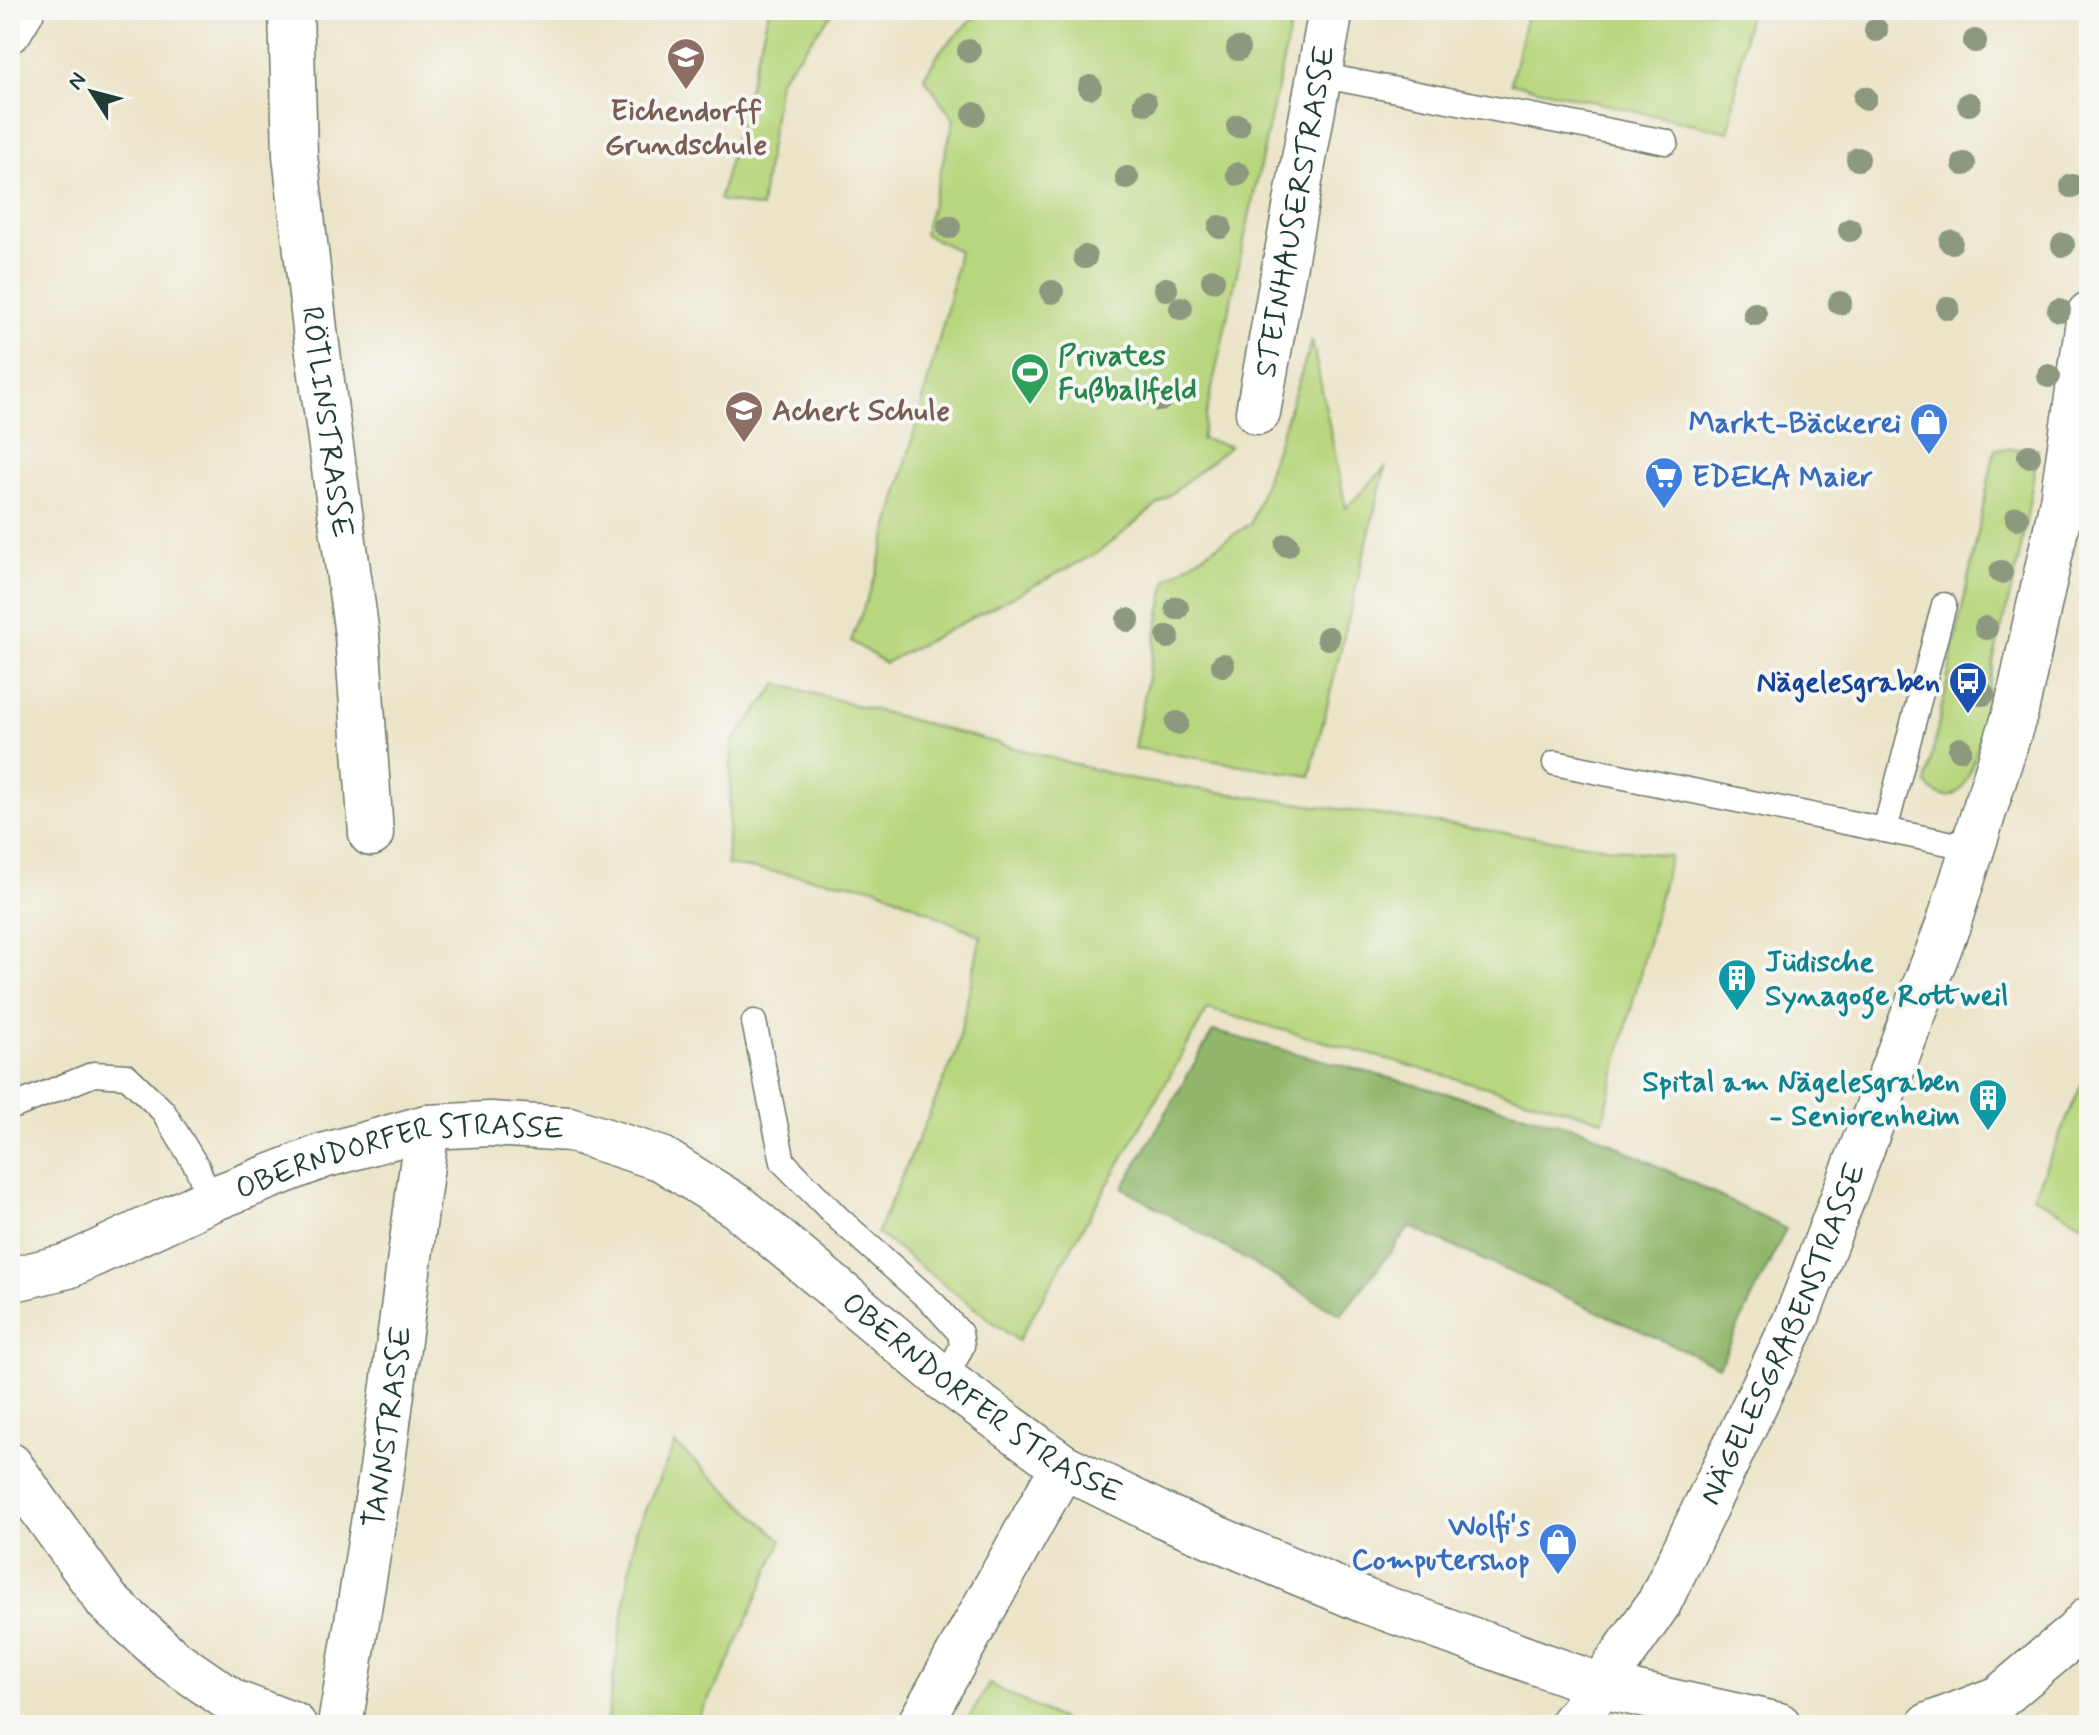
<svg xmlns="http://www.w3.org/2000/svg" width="2099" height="1735" font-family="Mynerve,sans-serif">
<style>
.green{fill:#b8d67d;stroke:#6c8a58;stroke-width:2}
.forest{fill:#92b76c;stroke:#587a50;stroke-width:2}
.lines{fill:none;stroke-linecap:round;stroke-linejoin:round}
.service-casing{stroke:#677768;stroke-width:27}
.minor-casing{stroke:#677768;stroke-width:47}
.tertiary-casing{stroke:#677768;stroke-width:47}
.service{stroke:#fff;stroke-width:24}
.minor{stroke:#fff;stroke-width:44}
.tertiary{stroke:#fff;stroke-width:44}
.tree{fill:#8c997f}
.labels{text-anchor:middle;stroke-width:8;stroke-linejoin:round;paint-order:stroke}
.education-label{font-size:30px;font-weight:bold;fill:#785e54;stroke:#f6f6f2}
.street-label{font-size:30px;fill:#1f3d34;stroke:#f6f6f2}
.leisure-label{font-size:30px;font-weight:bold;fill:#27864d;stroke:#f6f6f2;text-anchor:start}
.shop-label{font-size:30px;font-weight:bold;fill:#366cbe;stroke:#f6f6f2;text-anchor:end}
.transit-label{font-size:30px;font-weight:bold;fill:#164399;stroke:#f6f6f2;text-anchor:end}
.culture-label{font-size:30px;font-weight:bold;fill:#0d838f;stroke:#f6f6f2;text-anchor:start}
</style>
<rect width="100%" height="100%" fill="#f6f6f2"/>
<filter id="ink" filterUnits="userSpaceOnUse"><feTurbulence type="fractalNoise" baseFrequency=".0125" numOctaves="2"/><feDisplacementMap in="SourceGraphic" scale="16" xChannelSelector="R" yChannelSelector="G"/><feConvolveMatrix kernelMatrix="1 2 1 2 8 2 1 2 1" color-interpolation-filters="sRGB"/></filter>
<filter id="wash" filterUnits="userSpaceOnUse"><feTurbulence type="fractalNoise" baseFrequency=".006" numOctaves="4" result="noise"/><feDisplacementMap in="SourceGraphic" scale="32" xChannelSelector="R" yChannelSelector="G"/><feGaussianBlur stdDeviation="1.8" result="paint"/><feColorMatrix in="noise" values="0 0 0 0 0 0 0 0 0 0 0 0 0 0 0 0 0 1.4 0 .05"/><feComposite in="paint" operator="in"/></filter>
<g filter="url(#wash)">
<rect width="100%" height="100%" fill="#ece4c8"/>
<!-- green -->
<g class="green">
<polygon points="769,10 835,10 779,80 761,208 719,200"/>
<polygon points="982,10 1294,10 1201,439 1230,446 1099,552 885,663 851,641 877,572 946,313 959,251 924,234 954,120 924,77 941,50"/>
<polygon points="1528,10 1749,10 1729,132 1511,83"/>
<polygon points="1312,341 1346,508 1385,468 1310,776 1134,748 1167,579 1251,523"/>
<path d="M2038 448C2032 484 2027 521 2019 557 2012 591 2002 624 1994 658 1988 687 1979 775 1957 793 1945 802 1934 793 1926 784L1995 449Z"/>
<polygon points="778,684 1134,780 1670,856 1603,1120 1208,1009 1018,1341 877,1233 956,1053 981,936 875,887 727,865 732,743"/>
<polygon points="2084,1079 2089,1080 2089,1227 2033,1196"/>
<polygon points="675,1444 782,1540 726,1669 693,1725 606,1725 636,1530"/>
<polygon points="989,1684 1071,1725 965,1725"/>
</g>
<!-- forest -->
<polygon class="forest" points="1213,1031 1585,1130 1786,1229 1719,1366 1410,1227 1341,1315 1123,1188"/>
</g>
<g filter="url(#ink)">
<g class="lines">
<!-- service casing -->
<g class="service-casing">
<g id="service">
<polyline points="1319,75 1666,142"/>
<polyline points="1555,763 1973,848"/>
<polyline points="1885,830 1944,605"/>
<polyline points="754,1022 783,1162 838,1218 934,1304 960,1333 962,1346 945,1380"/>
<polyline points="10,1108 94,1074 127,1076 163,1111 197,1167 210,1200"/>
</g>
</g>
<!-- minor casing -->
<g class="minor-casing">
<g id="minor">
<path id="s1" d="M291 10 295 155 316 338 357 635 371 834"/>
<polyline points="10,30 22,10"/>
<path id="s2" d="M1258 412 1331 10"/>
<polyline points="10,1465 108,1602 171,1659 233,1702 294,1725"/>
<path id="s3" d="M340 1725 382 1469 427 1127"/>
<polyline points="919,1725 1063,1466"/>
<polyline points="1571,1725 1601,1686"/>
</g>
</g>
<!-- tertiary casing -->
<g class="tertiary-casing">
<g id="tertiary">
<path id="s4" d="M10 1280 68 1266 210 1200 323 1156 427 1127 490 1124 569 1129 662 1159 738 1207 945 1380 1063 1466 1162 1515 1365 1601 1601 1686 1779 1725"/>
<path id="s5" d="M1601 1686 1659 1603 1797 1317 1948 925 2016 711 2062 501 2089 314"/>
<polyline points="1929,1725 1999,1698 2076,1633 2089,1619"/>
</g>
</g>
<!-- service -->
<use href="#service" class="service"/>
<!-- minor -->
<use href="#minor" class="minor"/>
<!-- tertiary -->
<use href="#tertiary" class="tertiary"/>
</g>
<!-- trees -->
<g class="tree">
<circle cx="1876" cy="30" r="12"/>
<circle cx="1975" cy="41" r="12"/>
<circle cx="1238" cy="49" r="12"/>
<circle cx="969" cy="51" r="12"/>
<circle cx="1090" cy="87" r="12"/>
<circle cx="1865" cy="98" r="12"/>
<circle cx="1145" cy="103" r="12"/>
<circle cx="1969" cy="104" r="12"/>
<circle cx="974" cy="114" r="12"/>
<circle cx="1238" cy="126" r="12"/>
<circle cx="1858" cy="159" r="12"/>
<circle cx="1964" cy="164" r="12"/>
<circle cx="1238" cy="174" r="12"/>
<circle cx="1127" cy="178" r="12"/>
<circle cx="2072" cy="186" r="12"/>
<circle cx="949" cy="227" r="12"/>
<circle cx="1220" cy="227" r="12"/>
<circle cx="1850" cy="230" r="12"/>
<circle cx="1951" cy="242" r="12"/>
<circle cx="2063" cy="245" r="12"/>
<circle cx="1085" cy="257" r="12"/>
<circle cx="1213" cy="280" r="12"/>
<circle cx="1166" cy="289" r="12"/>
<circle cx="1052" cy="292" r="12"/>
<circle cx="1840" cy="303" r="12"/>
<circle cx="1181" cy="308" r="12"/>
<circle cx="1948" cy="308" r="12"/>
<circle cx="2059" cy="310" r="12"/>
<circle cx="1755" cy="314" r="12"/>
<circle cx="2049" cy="376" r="12"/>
<circle cx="1160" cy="400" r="12"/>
<circle cx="2029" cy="456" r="12"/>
<circle cx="2017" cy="518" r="12"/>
<circle cx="1287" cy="545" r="12"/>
<circle cx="2001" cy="572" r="12"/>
<circle cx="1177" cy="608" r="12"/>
<circle cx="1128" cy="620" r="12"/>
<circle cx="1986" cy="628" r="12"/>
<circle cx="1168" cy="637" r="12"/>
<circle cx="1328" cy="638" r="12"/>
<circle cx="1223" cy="665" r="12"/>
<circle cx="1983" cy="694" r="12"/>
<circle cx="1177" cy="723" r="12"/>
<circle cx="1960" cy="749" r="12"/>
</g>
</g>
<!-- icons -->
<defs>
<g id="school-pin" transform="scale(2)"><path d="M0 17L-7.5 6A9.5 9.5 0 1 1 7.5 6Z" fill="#8d6e63" stroke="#f6f6f2"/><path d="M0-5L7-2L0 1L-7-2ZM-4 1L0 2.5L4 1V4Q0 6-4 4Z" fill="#fff"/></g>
<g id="stadium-pin" transform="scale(2)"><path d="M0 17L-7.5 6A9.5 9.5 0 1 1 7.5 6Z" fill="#2e9e5b" stroke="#f6f6f2"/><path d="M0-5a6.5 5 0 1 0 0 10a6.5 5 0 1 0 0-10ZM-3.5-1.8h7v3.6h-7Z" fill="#fff"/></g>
<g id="shop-pin" transform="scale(2)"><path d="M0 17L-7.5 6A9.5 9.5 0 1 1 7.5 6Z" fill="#3f7fe0" stroke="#f6f6f2"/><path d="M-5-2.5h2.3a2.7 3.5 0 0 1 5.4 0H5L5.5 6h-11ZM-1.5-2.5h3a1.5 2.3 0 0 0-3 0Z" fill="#fff"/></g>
<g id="supermarket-pin" transform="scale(2)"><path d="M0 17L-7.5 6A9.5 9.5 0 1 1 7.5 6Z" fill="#3f7fe0" stroke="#f6f6f2"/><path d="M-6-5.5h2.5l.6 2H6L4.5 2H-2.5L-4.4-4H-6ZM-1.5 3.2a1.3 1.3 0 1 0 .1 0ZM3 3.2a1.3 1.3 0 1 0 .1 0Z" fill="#fff"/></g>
<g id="bus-pin" transform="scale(2)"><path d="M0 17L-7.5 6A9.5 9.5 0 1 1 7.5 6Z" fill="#1a4fb4" stroke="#f6f6f2"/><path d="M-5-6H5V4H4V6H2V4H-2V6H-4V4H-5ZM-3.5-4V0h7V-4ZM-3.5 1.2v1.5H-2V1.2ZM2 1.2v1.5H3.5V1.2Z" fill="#fff"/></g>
<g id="building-pin" transform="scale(2)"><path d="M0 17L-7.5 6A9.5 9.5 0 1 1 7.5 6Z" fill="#0f9aa8" stroke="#f6f6f2"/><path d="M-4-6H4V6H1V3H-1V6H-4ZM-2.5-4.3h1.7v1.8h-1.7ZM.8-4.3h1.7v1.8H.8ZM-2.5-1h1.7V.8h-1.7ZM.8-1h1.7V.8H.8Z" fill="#fff"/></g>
</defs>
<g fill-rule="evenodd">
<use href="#school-pin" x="686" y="57"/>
<use href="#stadium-pin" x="1030" y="372"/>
<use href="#school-pin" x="744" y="410"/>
<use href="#shop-pin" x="1929" y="422"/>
<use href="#supermarket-pin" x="1664" y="476"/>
<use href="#bus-pin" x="1968" y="681"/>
<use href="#building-pin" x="1737" y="978"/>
<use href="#building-pin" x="1988" y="1098"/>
<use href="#shop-pin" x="1558" y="1542"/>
</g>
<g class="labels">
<!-- education labels -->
<g class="education-label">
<text x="686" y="120">Eichendorff<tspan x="686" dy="34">Grundschule</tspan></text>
<text x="772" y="420" text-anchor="start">Achert Schule</text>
</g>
<!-- street labels -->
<g class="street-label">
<text dy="10" stroke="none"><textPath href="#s2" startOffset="204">STEINHAUSERSTRASSE</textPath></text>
<text dy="10" stroke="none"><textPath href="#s1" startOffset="414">RÖTLINSTRASSE</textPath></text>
<text dy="10" stroke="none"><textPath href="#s4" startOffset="414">OBERNDORFER STRASSE</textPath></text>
<text dy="10" stroke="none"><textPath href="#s5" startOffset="398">NÄGELESGRABENSTRASSE</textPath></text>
<text dy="10" stroke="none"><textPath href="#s4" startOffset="1086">OBERNDORFER STRASSE</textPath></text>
<text dy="10" stroke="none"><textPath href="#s3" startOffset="302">TANNSTRASSE</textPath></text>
</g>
<!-- leisure labels -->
<g class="leisure-label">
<text x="1058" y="365">Privates<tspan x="1058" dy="34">Fußballfeld</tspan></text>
</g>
<!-- shop labels -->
<g class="shop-label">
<text x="1901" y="432">Markt-Bäckerei</text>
<text x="1692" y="486" text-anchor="start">EDEKA Maier</text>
<text x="1530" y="1535">Wolfi's<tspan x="1530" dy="34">Computershop</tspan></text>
</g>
<!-- transit labels -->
<g class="transit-label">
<text x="1940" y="691">Nägelesgraben</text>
</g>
<!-- culture labels -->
<g class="culture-label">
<text x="1765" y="971">Jüdische<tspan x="1765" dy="34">Synagoge Rottweil</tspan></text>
<text x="1960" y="1091" text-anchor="end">Spital am Nägelesgraben<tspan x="1960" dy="34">- Seniorenheim</tspan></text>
</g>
</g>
<!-- margin -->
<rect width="2099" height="1735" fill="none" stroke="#f6f6f2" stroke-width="40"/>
<!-- north arrow -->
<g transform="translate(92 92) rotate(306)" stroke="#f6f6f2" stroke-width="6" paint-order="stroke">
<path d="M0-6L14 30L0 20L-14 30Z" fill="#1f3d34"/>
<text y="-12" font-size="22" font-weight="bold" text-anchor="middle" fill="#1f3d34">N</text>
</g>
</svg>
